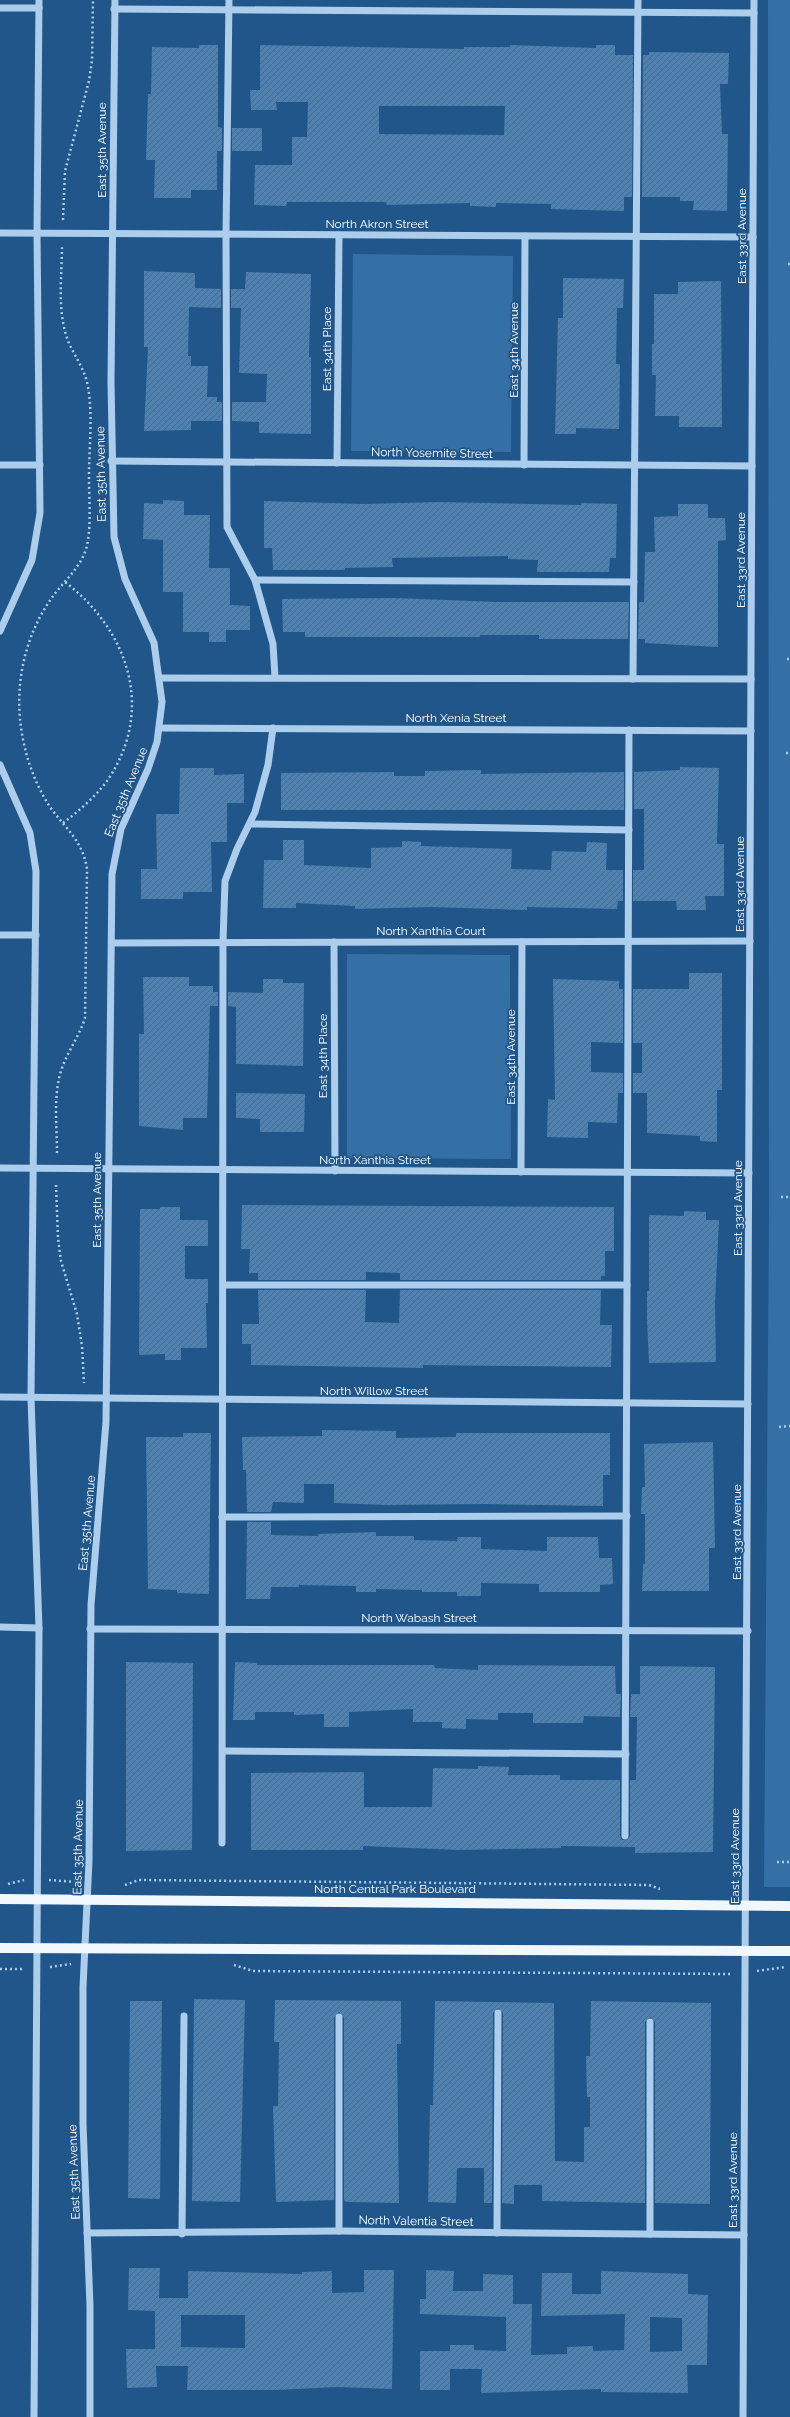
<svg xmlns="http://www.w3.org/2000/svg" width="790" height="2417" font-family="Raleway,sans-serif">
<style>
.green{fill:#3470a6}
.building{fill:url(#building-hatch);fill-rule:evenodd}
.lines{fill:none;stroke-linecap:round;stroke-linejoin:round}
.path{stroke:#accdeb;stroke-width:2.5;stroke-dasharray:2 3;stroke-linecap:butt}
.minor{stroke:#accdeb;stroke-width:7}
.major{stroke:#f0f7fe;stroke-width:10}
.labels{text-anchor:middle;stroke-width:3.5;stroke-linejoin:round;paint-order:stroke}
.street-label{font-size:12px;fill:#fff;stroke:#205689}
</style>
<defs>
<pattern id="building-hatch" width="6" height="6" patternUnits="userSpaceOnUse"><rect width="6" height="6" fill="#4d81b2"/><path d="M-1 1l2-2M0 6l6-6M5 7l2-2" fill="none" stroke="#4d6984"/></pattern>
</defs>
<rect width="100%" height="100%" fill="#205689"/>
<!-- green -->
<g class="green">
<polygon points="768,0 790,0 790,1887 764,1887 769,1213"/>
<polygon points="353,254 513,256 511,452 351,451"/>
<polygon points="347,954 510,955 511,1159 347,1158"/>
</g>
<!-- building -->
<g class="building">
<polygon points="199,45 218,45 218,127 222,128 222,151 217,151 217,190 191,190 191,198 154,198 155,160 146,160 148,94 151,94 152,47 199,48"/>
<path d="M260 45 464 49V47H510V45L596 48V45H615V55H633L632 197H624V211L551 209V204L496 203V207L470 206V203L387 205 386 202H287L286 206 254 205 255 165H292V137H307L308 102H276L277 110H251L250 90H260ZM379 106H505L504 135 379 134Z"/>
<polygon points="649,52 729,53 728,84 720,84 722,134 728,134 727,211 693,210 694,201 680,201 680,197 642,197 643,55 649,55"/>
<rect x="232" y="128" width="30" height="23"/>
<polygon points="144,271 195,273 195,288 221,289 221,308 189,307 188,356 191,356 191,366 208,366 207,397 217,397 217,402 222,402 222,421 191,421 191,430 144,431 148,347 144,347"/>
<polygon points="246,272 311,274 309,357 311,357 311,434 259,433 259,422 232,421 232,402 266,402 267,374 239,373 241,308 231,308 231,289 245,289"/>
<polygon points="563,278 624,279 623,308 617,308 616,364 620,364 619,429 576,428 576,434 555,434 558,318 563,318"/>
<polygon points="721,281 722,427 679,427 679,416 655,416 656,375 652,375 652,344 654,344 654,294 678,294 678,282"/>
<polygon points="163,500 184,501 184,515 210,515 209,568 230,568 230,605 250,606 250,630 226,630 226,642 209,642 209,632 183,632 183,592 163,592 163,540 143,539 144,503 163,504"/>
<polygon points="264,501 363,504 439,502 581,505 581,503 617,504 616,558 610,558 609,572 537,572 538,560 508,559 508,556 392,558 393,567 345,568 345,570 273,570 272,548 264,548"/>
<polygon points="678,504 708,504 708,518 725,518 726,540 718,541 718,647 645,643 645,639 638,639 639,602 644,602 645,552 655,552 654,517 678,516"/>
<polygon points="394,598 497,602 629,602 628,639 539,639 539,635 480,635 480,637 305,637 305,632 283,632 282,599"/>
<polygon points="680,767 719,768 717,844 724,844 724,896 705,896 706,910 677,910 676,901 633,901 633,870 644,870 644,809 634,809 634,772 680,770"/>
<polygon points="180,768 214,768 214,775 244,774 244,803 227,803 227,842 211,842 212,892 183,892 183,899 141,899 141,869 157,869 156,814 179,814"/>
<polygon points="481,770 481,774 624,772 624,810 281,810 281,773 394,772 394,776 425,776 425,771"/>
<polygon points="283,840 304,840 304,865 371,868 371,848 402,847 402,841 421,842 421,846 512,849 511,869 551,870 552,851 586,852 587,842 607,843 606,870 623,870 623,901 618,901 617,909 527,907 527,910 432,907 355,909 355,906 296,903 296,908 263,908 264,860 283,860"/>
<polygon points="689,973 722,973 722,1090 717,1090 717,1142 700,1141 700,1136 647,1133 647,1093 633,1093 633,1073 642,1073 642,1043 633,1043 633,989 689,989"/>
<polygon points="143,977 189,977 189,986 213,986 213,992 218,992 218,1006 210,1006 207,1118 183,1118 183,1130 139,1126 139,1034 144,1034"/>
<polygon points="263,979 283,979 283,983 304,983 303,1066 236,1064 236,1007 228,1006 228,992 263,993"/>
<polygon points="553,979 619,981 619,989 623,989 623,1043 591,1042 591,1072 623,1073 623,1093 618,1093 617,1123 588,1122 588,1138 547,1137 548,1099 555,1100"/>
<polygon points="236,1093 305,1094 304,1132 260,1132 260,1119 236,1118"/>
<polygon points="242,1205 614,1207 614,1251 605,1251 605,1276 601,1276 601,1280 400,1280 400,1273 366,1272 366,1280 258,1280 258,1273 249,1273 250,1249 241,1249"/>
<polygon points="160,1207 180,1207 180,1220 208,1220 208,1246 185,1246 185,1279 208,1279 208,1303 206,1303 207,1348 181,1348 181,1360 165,1360 165,1354 139,1355 140,1209 160,1209"/>
<polygon points="684,1211 706,1212 706,1220 719,1220 715,1304 716,1362 649,1363 647,1319 647,1291 649,1291 649,1215 684,1216"/>
<polygon points="258,1290 366,1290 365,1322 399,1323 400,1290 601,1290 600,1325 612,1325 611,1367 423,1365 423,1368 251,1365 251,1344 242,1344 242,1324 259,1324"/>
<polygon points="322,1430 396,1431 396,1438 456,1437 456,1433 610,1433 610,1475 603,1475 603,1506 484,1504 385,1505 334,1503 334,1484 304,1484 304,1503 273,1502 271,1512 247,1512 246,1470 243,1470 242,1437 322,1436"/>
<polygon points="183,1433 211,1433 209,1594 177,1593 177,1590 148,1589 146,1437 183,1437"/>
<polygon points="713,1442 715,1548 709,1548 709,1591 642,1591 643,1564 645,1564 645,1514 641,1514 642,1487 645,1487 644,1444"/>
<polygon points="247,1522 271,1522 271,1535 318,1536 318,1534 376,1532 376,1536 414,1536 414,1540 457,1541 458,1537 481,1537 481,1549 547,1551 547,1537 598,1537 599,1558 612,1558 613,1584 600,1585 600,1592 539,1592 539,1584 481,1583 481,1596 457,1596 457,1592 422,1592 422,1590 376,1589 376,1592 356,1592 356,1586 299,1585 299,1587 271,1587 270,1599 246,1599"/>
<polygon points="126,1662 193,1663 192,1850 126,1851"/>
<polygon points="235,1662 257,1663 257,1665 434,1665 435,1668 478,1670 478,1665 615,1666 616,1694 621,1694 620,1717 584,1716 583,1723 533,1723 533,1713 498,1713 498,1720 466,1719 466,1729 442,1728 442,1722 413,1722 413,1709 349,1712 349,1727 324,1727 324,1714 294,1715 294,1712 255,1712 255,1720 233,1720"/>
<polygon points="640,1666 715,1667 713,1852 635,1853 635,1847 561,1846 561,1848 459,1850 363,1846 363,1850 251,1850 251,1773 364,1772 364,1807 432,1807 433,1768 478,1769 478,1766 509,1767 508,1775 560,1775 560,1780 620,1780 620,1836 622,1840 627,1840 630,1836 630,1780 636,1780 637,1717 630,1717 631,1694 640,1694"/>
<polygon points="194,1999 245,2000 240,2202 192,2201"/>
<polygon points="275,2000 401,2001 401,2044 397,2044 399,2203 346,2202 344,2200 344,2017 339,2012 334,2017 334,2200 276,2202 273,2106 278,2106 279,2042 274,2042"/>
<polygon points="130,2001 162,2001 160,2199 128,2198"/>
<polygon points="435,2001 554,2003 555,2161 584,2162 584,2127 590,2127 590,2097 587,2097 586,2056 590,2056 591,2001 711,2003 710,2204 655,2203 655,2022 650,2017 645,2022 645,2203 542,2201 542,2185 514,2185 514,2204 502,2203 503,2013 498,2008 493,2013 492,2203 484,2203 484,2168 457,2168 456,2203 428,2202 430,2105 433,2105"/>
<path d="M129 2268H160L159 2298H188V2271L302 2274V2272L332 2271V2293L364 2292V2270H394L392 2389 338 2387 275 2390H187L188 2366H156L157 2387 127 2388 126 2349H155V2311L128 2310ZM181 2315H245V2348L181 2347Z"/>
<path d="M426 2270 454 2271 453 2291H483V2274L513 2275V2304H532L531 2355 567 2354V2347L593 2346V2351L624 2350 625 2314 541 2316 542 2273H572V2294H601V2271L688 2274V2294L708 2295 707 2365H687L688 2393 601 2392V2389L481 2393 482 2369H450V2390H420V2351H450V2345H474V2350L506 2351V2317L420 2314V2299H426ZM650 2317 682 2318V2351L650 2352Z"/>
</g>
<g class="lines">
<!-- path -->
<g class="path">
<polyline points="63,220 65,171 89,81 92,61 93,0"/>
<polyline points="788,264 790,264"/>
<polyline points="787,659 790,659"/>
<polyline points="786,753 790,753"/>
<path d="M63 823C79 811 95 797 107 781 156 710 128 630 65 582"/>
<path d="M57 1153C57 1126 53 1097 61 1071 67 1052 79 1037 85 1018L87 869C83 841 65 828 50 807 33 781 23 750 20 719 16 677 27 633 51 599 64 580 85 565 88 540 91 520 89 498 89 477 89 448 93 416 88 387 85 368 73 355 67 338 57 309 62 275 62 245"/>
<polyline points="56,1185 58,1238 61,1261 77,1314 82,1346 84,1383"/>
<polyline points="781,1197 790,1197"/>
<polyline points="779,1427 790,1426"/>
<polyline points="777,1862 790,1862"/>
<polyline points="49,1880 76,1882"/>
<polyline points="8,1884 24,1880"/>
<polyline points="125,1885 139,1880 649,1885 660,1889"/>
<polyline points="234,1965 253,1971 732,1974"/>
<polyline points="50,1967 71,1964"/>
<polyline points="0,1969 23,1969"/>
<polyline points="757,1971 786,1967"/>
</g>
<!-- minor -->
<g class="minor">
<polyline points="229,0 226,234 227,527 255,580 273,644 275,677"/>
<polyline points="0,8 39,8"/>
<polyline points="114,9 754,13"/>
<polyline points="0,233 753,237"/>
<polyline points="111,461 752,466"/>
<polyline points="337,463 339,235"/>
<polyline points="0,465 40,465"/>
<polyline points="524,465 525,236"/>
<polyline points="255,580 634,582"/>
<polyline points="0,631 32,560 40,513 37,233 39,0"/>
<polyline points="160,678 751,679"/>
<polyline points="633,679 638,0"/>
<polyline points="160,728 751,731"/>
<polyline points="0,765 30,833 36,871 31,1398 39,1628 34,2417"/>
<polyline points="250,824 629,830"/>
<polyline points="0,935 36,935"/>
<polyline points="334,942 335,1171"/>
<polyline points="112,943 750,941"/>
<polyline points="0,1168 749,1173"/>
<polyline points="521,1172 522,942"/>
<polyline points="224,1285 627,1285"/>
<polyline points="0,1397 748,1404"/>
<polyline points="222,1517 627,1516"/>
<polyline points="0,1627 39,1628"/>
<polyline points="90,1629 748,1631"/>
<polyline points="223,1751 626,1754"/>
<polyline points="625,1836 629,730"/>
<polyline points="222,1843 223,942 225,881 237,849 255,812 268,765 273,728"/>
<polyline points="339,2017 339,2231"/>
<polyline points="650,2022 650,2234"/>
<polyline points="87,2233 339,2231 744,2235"/>
<polyline points="497,2233 498,2013"/>
<polyline points="182,2234 184,2016"/>
<polyline points="90,2417 90,2306 83,2124 83,1987 89,1861 91,1605 106,1422 112,874 121,829 148,769 157,742 162,702 154,643 125,579 114,537 111,382 115,0"/>
<polyline points="743,2417 754,0"/>
</g>
<!-- major -->
<g class="major">
<polyline points="0,1899 790,1906"/>
<polyline points="0,1948 790,1951"/>
</g>
</g>
<g class="labels">
<!-- street labels -->
<g class="street-label">
<text transform="translate(102 150) rotate(-90)" y="4">East 35th Avenue</text>
<text x="377" y="228">North Akron Street</text>
<text transform="translate(742 236) rotate(-90)" y="4">East 33rd Avenue</text>
<text transform="translate(327 349) rotate(-90)" y="4">East 34th Place</text>
<text transform="translate(514 350) rotate(-90)" y="4">East 34th Avenue</text>
<text transform="translate(432 453) rotate(1)" y="4">North Yosemite Street</text>
<text transform="translate(101 474) rotate(-91)" y="4">East 35th Avenue</text>
<text transform="translate(741 560) rotate(-90)" y="4">East 33rd Avenue</text>
<text x="456" y="722">North Xenia Street</text>
<text transform="translate(126 792) rotate(-68)" y="4">East 35th Avenue</text>
<text transform="translate(740 884) rotate(-90)" y="4">East 33rd Avenue</text>
<text x="431" y="935">North Xanthia Court</text>
<text transform="translate(323 1056) rotate(-90)" y="4">East 34th Place</text>
<text transform="translate(511 1057) rotate(-90)" y="4">East 34th Avenue</text>
<text x="375" y="1164">North Xanthia Street</text>
<text transform="translate(97 1200) rotate(-90)" y="4">East 35th Avenue</text>
<text transform="translate(738 1208) rotate(-90)" y="4">East 33rd Avenue</text>
<text x="374" y="1395">North Willow Street</text>
<text transform="translate(87 1523) rotate(-85)" y="4">East 35th Avenue</text>
<text transform="translate(737 1532) rotate(-90)" y="4">East 33rd Avenue</text>
<text x="419" y="1622">North Wabash Street</text>
<text transform="translate(78 1847) rotate(-89)" y="4">East 35th Avenue</text>
<text transform="translate(735 1856) rotate(-90)" y="4">East 33rd Avenue</text>
<text x="395" y="1893">North Central Park Boulevard</text>
<text transform="translate(74 2172) rotate(-92)" y="4">East 35th Avenue</text>
<text transform="translate(733 2180) rotate(-90)" y="4">East 33rd Avenue</text>
<text transform="translate(416 2221) rotate(1)" y="4">North Valentia Street</text>
</g>
</g>
</svg>
